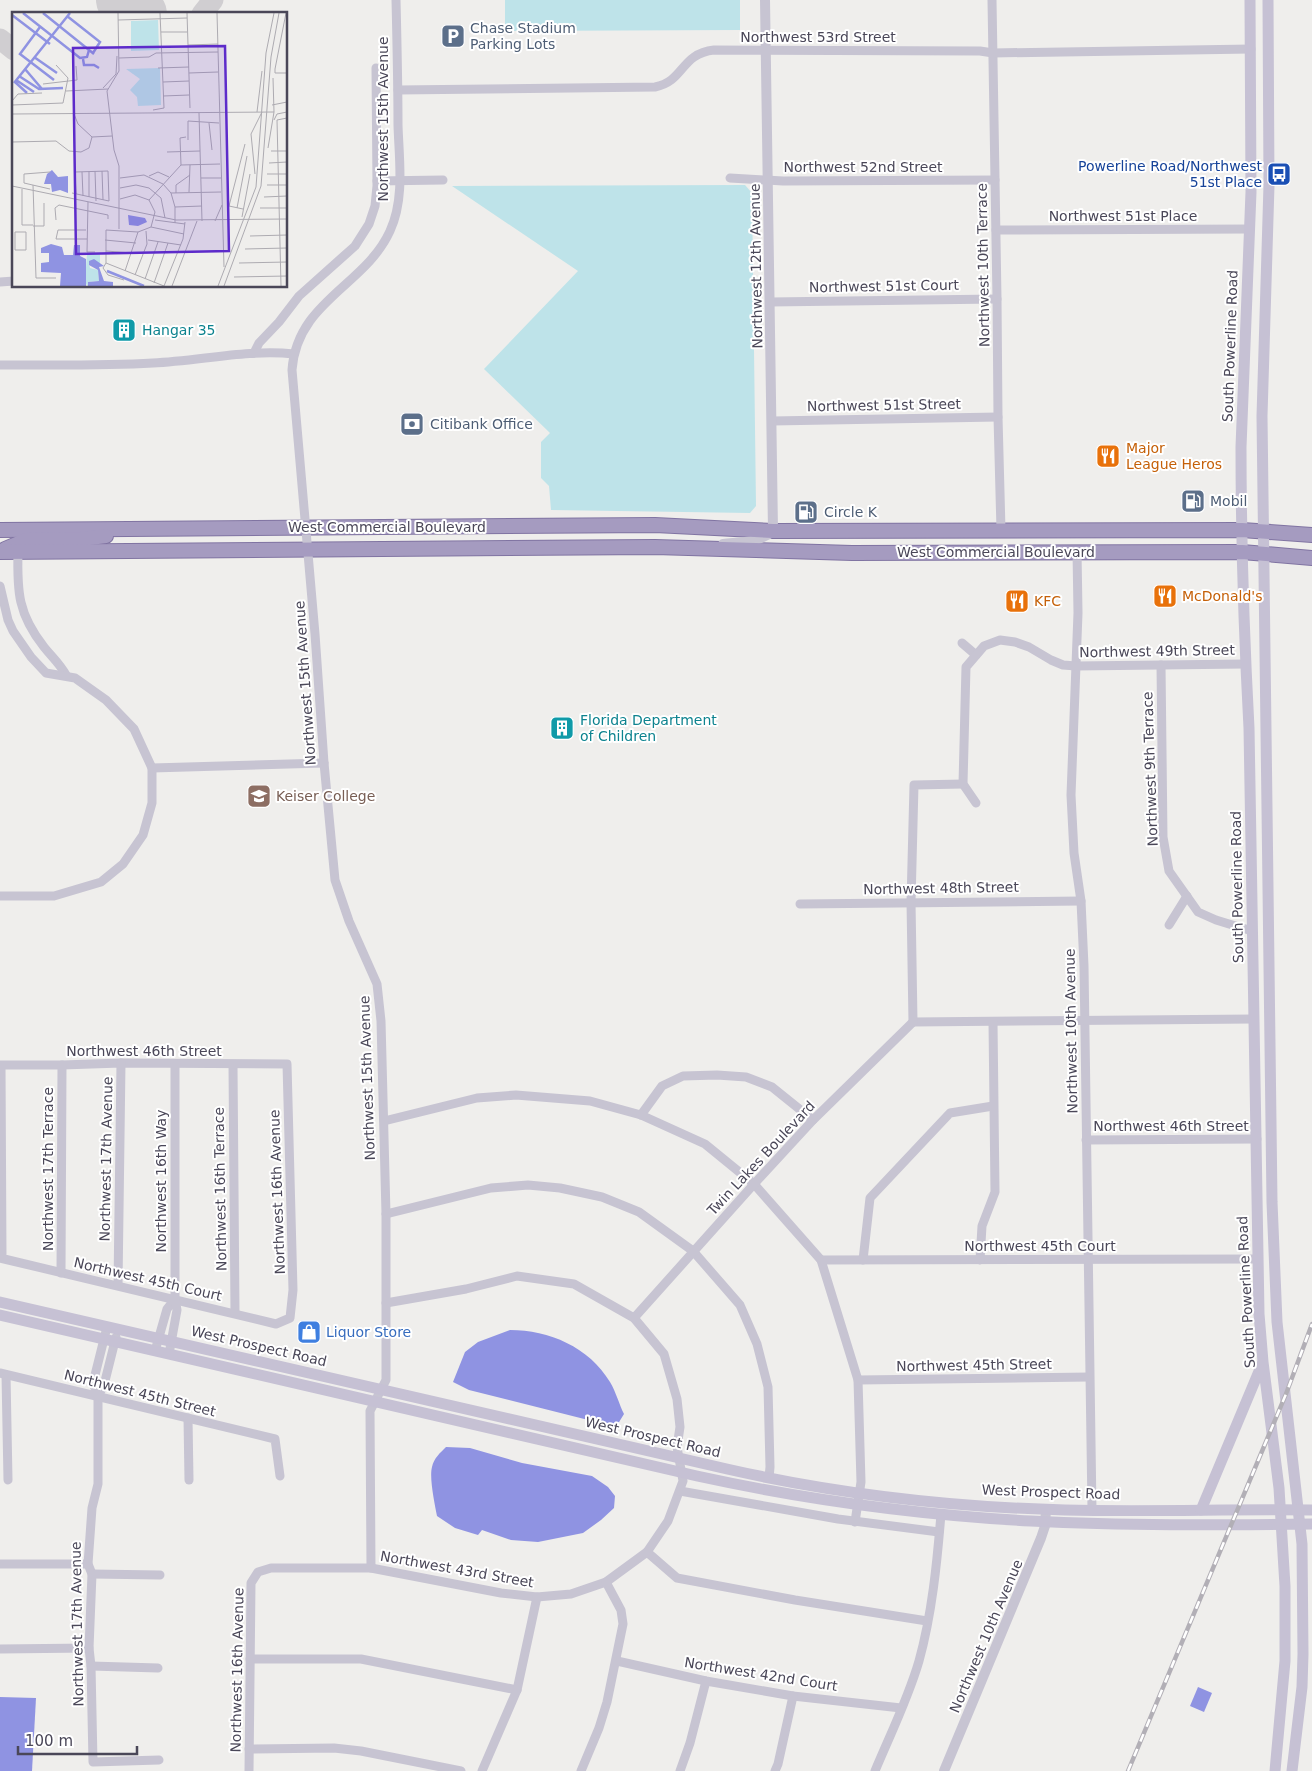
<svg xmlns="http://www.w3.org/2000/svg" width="1312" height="1771" font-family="'DejaVu Sans',sans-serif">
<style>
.green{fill:#bee3e9}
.water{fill:#8f93e2}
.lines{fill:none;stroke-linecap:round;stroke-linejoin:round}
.taxiway{stroke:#d0ced1;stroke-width:21}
.runway{stroke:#d0ced1;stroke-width:54}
.trunk-casing{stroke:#8074a2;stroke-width:16}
.minor{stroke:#c7c4d2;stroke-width:9}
.tertiary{stroke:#c7c4d2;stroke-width:10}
.secondary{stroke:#c6c1d4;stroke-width:11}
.trunk{stroke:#a59bc0;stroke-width:14}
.rail-casing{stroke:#b2afb6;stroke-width:4.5}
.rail{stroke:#fff;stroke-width:2.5;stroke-dasharray:8;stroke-linecap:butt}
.labels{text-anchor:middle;stroke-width:4;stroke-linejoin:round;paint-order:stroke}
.service-label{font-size:14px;fill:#4e5e75;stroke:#fff;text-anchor:start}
.street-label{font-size:14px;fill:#4a4758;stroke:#fff}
.transit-label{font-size:14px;fill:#164399;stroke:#fff;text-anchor:end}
.culture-label{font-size:14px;fill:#0d838f;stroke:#fff;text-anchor:start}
.food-label{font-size:14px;fill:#c56008;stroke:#fff;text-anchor:start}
.education-label{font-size:14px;fill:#785e54;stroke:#fff;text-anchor:start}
.shop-label{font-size:14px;fill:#366cbe;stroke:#fff;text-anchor:start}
.inset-river{fill:none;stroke:#8f93e2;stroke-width:2.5}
.inset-road{fill:none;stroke:#adabb1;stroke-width:1}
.view{fill:#5d2bca;fill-opacity:0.15;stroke:#5d2bca;stroke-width:2.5}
.inset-edge{fill:none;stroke:#4a4758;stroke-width:2.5}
</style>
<rect width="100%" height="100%" fill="#efeeec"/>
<!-- green -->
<g class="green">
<polygon points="505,0 740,0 740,30 505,31"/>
<polygon points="745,185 752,193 756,506 750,513 551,510 549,486 541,478 541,442 550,433 484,369 578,271 452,186"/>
</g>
<!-- water -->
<g class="water">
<path d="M510 1330C549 1330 589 1347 610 1382 616 1392 619 1404 624 1414L616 1427 469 1390 453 1382 465 1352 478 1342Z"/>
<path d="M446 1447 470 1448 522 1463 592 1476 608 1487 615 1496 614 1508 601 1520 583 1533 538 1542 511 1540 482 1530 478 1535 455 1528 437 1516C435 1505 429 1478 432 1467 434 1458 440 1453 446 1447Z"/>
<polygon points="1198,1687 1212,1693 1204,1712 1190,1706"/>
<polygon points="0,1697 36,1698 32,1771 0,1771"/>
</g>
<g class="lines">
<!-- taxiway -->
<g class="taxiway">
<polyline points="202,14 213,0"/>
<polyline points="0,39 14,50"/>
</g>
<!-- runway -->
<polyline class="runway" points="123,0 140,14"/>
<!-- trunk casing -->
<g class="trunk-casing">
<g id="trunk">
<polyline points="0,530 655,525 773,531 1242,530 1312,535"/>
<polyline points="5,549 26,540 81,539 106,536"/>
<polyline points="0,552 655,547 852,553 1242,552 1312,558"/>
</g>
</g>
<!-- minor -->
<g class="minor">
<polyline points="992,0 997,299 998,417 1001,530"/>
<path d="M398 90 655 87C685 81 680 54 714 50L980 51 993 53 1251 49"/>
<polyline points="730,178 783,181 995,180"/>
<polyline points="377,181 443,180"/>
<polyline points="996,230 1250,229"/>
<polyline points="0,282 14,281"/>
<polyline points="770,302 997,299"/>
<polyline points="254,353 259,343 279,322 299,296 355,246 369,224 375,206 377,186 376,68"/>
<path d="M0 365C51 365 102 366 153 363 200 361 247 349 294 354"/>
<polyline points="772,421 998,417"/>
<path d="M18 551C17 592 18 614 44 647 52 657 60 664 66 675"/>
<polyline points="1077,551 1078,613 1071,795 1074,853 1081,901 1084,966 1092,1510"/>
<polyline points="0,586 8,620 13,631 31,657 46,673 75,678 106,700 134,729 152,768 152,803 143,835 123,864 101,882 54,896 0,896"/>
<polyline points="962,643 976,655"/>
<polyline points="1161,665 1163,837 1169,871 1198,912 1216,920 1252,931"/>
<polyline points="152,768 324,763"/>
<polyline points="976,803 963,784 966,667 984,646 1000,640 1015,642 1029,647 1051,660 1063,665 1076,666 1245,664"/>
<polyline points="800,904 1081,901"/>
<polyline points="1169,925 1187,896"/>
<polyline points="913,1022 1254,1019"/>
<polyline points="913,1022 911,902 914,785 963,784"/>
<polyline points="233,1065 235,1313"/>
<polyline points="641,1115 662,1086 683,1076 717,1075 746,1077 772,1087 813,1120"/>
<polyline points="384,1121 477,1098 516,1095 590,1101 641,1115 705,1144 754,1184 821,1260 858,1380 861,1482 855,1522"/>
<polyline points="1086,1140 1257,1139"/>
<polyline points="386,1214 491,1188 528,1185 560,1188 602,1197 639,1212 693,1251 740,1305 757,1344 768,1387 770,1467 769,1478"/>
<polyline points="0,1258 276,1324 290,1318 293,1290 287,1064 121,1063 62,1065 1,1065 2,1258"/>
<polyline points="821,1260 1258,1259"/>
<polyline points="863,1260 870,1198 950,1113 993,1106"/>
<polyline points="980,1260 982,1226 995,1192 993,1022"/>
<polyline points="61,1273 62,1065"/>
<polyline points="118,1285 121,1063"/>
<polyline points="386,1303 466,1289 517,1276 574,1284 634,1318 664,1354 677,1399 680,1427 677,1447 683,1481 668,1521 647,1552"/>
<polyline points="634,1318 754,1184 813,1120 913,1022"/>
<polyline points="107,1327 93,1383 98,1396 98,1484 92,1508 88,1564 92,1574 89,1648 91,1666 93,1762 159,1760"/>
<polyline points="155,1351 167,1309 175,1299"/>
<polyline points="169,1354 177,1310 175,1299 175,1064"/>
<polyline points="0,1373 275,1439 280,1476"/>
<polyline points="6,1375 8,1480"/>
<polyline points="858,1380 1089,1377"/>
<polyline points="98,1396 104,1385 116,1337"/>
<polyline points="188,1418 189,1480"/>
<polyline points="680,1491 838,1519 939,1532"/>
<polyline points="0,1564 88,1564"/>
<path d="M371 1568 370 1411 386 1380V1214L381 1021 377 984 349 921 335 880 324 763 315 634 292 370C297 301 365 286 390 231 405 199 399 159 398 125 398 84 397 42 396 0"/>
<polyline points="92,1574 160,1575"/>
<polyline points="0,1649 89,1648"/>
<polyline points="250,1659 361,1659 517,1690"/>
<polyline points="617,1661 706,1681 793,1696 901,1708"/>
<polyline points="91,1666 158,1668"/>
<polyline points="249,1749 334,1748 361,1751 461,1771"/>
<polyline points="249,1771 251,1583 258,1572 271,1568 371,1568 501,1593 537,1597 571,1594 606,1582 647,1552 677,1578 795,1600 927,1621"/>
<polyline points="482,1771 517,1690 537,1597"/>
<polyline points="581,1771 599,1728 607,1702 623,1624 621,1610 606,1582"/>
<polyline points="680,1771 690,1743 706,1681"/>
<polyline points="775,1771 778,1764 793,1696"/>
<path d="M875 1771C890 1735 908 1699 919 1661 932 1614 937 1563 941 1514"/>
</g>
<!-- tertiary -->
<g class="tertiary">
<path d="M723 544C741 542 759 543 773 531L765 0"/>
<polyline points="944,1771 1041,1538 1045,1526 1046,1509"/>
</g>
<!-- secondary -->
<g class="secondary">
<path d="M1250 0 1251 192 1241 447C1241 541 1244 635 1249 728L1259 1314 1263 1362 1279 1488 1285 1586V1661L1275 1771"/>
<polyline points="1268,0 1269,185 1262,416 1272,1202 1277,1322 1302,1544 1303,1654 1302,1687 1292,1771"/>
<path d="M0 1302 727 1469C837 1494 952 1507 1065 1510 1148 1512 1230 1509 1312 1510"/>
<path d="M0 1315 697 1476C807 1500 919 1515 1031 1521 1125 1526 1219 1525 1312 1524"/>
<polyline points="1201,1510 1262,1364"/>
</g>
<!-- trunk -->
<use href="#trunk" class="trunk"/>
<!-- rail casing -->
<g class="rail-casing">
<polyline id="rail" points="1128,1771 1286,1394 1312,1324"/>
</g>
<!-- rail -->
<use href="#rail" class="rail"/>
</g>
<!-- icons -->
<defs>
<g id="parking-square" transform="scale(1.25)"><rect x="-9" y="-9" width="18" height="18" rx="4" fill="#5c6f8a" stroke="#fff"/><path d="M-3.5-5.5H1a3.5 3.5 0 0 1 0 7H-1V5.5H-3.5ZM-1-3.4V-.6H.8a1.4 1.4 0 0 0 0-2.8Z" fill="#fff"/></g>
<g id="bus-square" transform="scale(1.25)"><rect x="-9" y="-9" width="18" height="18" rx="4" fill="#1a4fb4" stroke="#fff"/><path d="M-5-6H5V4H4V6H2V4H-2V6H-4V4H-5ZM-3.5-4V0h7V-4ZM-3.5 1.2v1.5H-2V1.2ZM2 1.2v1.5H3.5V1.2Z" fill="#fff"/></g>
<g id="building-square" transform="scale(1.25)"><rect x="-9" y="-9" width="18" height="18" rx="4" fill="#0f9aa8" stroke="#fff"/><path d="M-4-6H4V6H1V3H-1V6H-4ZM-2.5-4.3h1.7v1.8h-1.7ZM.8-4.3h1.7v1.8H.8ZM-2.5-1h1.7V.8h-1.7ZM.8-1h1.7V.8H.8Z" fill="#fff"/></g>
<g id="bank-square" transform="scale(1.25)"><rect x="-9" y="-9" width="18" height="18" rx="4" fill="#5c6f8a" stroke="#fff"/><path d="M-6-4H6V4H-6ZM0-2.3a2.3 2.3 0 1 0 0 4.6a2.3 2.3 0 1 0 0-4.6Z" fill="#fff"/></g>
<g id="restaurant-square" transform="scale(1.25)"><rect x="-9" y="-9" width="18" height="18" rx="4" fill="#e8710a" stroke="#fff"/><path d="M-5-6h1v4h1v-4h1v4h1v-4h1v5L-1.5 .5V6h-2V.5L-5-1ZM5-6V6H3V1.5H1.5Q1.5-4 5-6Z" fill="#fff"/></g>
<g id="fuel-square" transform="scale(1.25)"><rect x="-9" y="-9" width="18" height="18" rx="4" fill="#5c6f8a" stroke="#fff"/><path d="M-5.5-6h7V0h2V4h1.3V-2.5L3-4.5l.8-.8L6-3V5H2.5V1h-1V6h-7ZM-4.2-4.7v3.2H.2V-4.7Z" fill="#fff"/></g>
<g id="university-square" transform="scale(1.25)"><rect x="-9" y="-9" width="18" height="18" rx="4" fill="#8d6e63" stroke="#fff"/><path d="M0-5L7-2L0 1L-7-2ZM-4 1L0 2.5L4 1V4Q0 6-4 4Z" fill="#fff"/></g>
<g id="shop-square" transform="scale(1.25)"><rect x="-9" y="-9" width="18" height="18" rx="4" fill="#3f7fe0" stroke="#fff"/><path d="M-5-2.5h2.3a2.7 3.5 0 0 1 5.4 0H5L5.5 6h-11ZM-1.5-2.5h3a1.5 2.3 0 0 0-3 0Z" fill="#fff"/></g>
</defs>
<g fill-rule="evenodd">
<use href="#parking-square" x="453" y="36"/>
<use href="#bus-square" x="1279" y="174"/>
<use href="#building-square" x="124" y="330"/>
<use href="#bank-square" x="412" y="424"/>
<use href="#restaurant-square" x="1108" y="456"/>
<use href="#fuel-square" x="1193" y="501"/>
<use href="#fuel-square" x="806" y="512"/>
<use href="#restaurant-square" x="1165" y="596"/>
<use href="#restaurant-square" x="1017" y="601"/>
<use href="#building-square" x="562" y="728"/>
<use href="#university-square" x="259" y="796"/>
<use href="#shop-square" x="309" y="1332"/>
</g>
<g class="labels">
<!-- service labels -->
<g class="service-label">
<text x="470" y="33">Chase Stadium<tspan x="470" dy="16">Parking Lots</tspan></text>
<text x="430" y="429">Citibank Office</text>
<text x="1210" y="506">Mobil</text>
<text x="824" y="517">Circle K</text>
</g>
<!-- street labels -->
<g class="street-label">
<text x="818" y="42">Northwest 53rd Street</text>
<text transform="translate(383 119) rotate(-90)" y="5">Northwest 15th Avenue</text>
<text x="863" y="172">Northwest 52nd Street</text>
<text x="1123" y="221">Northwest 51st Place</text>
<text transform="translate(983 265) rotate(-91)" y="5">Northwest 10th Terrace</text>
<text transform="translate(756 266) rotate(-91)" y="5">Northwest 12th Avenue</text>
<text transform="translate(884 286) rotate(-1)" y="5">Northwest 51st Court</text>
<text transform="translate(1230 346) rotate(-88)" y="5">South Powerline Road</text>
<text transform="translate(884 405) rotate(-1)" y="5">Northwest 51st Street</text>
<text x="387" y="532">West Commercial Boulevard</text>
<text x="996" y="557">West Commercial Boulevard</text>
<text transform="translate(1157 651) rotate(-1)" y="5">Northwest 49th Street</text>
<text transform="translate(305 683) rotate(-94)" y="5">Northwest 15th Avenue</text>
<text transform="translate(1150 769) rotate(-92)" y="5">Northwest 9th Terrace</text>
<text transform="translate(1237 887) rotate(-91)" y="5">South Powerline Road</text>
<text transform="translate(941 888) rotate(-1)" y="5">Northwest 48th Street</text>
<text transform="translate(1071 1031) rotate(-91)" y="5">Northwest 10th Avenue</text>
<text x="144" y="1056">Northwest 46th Street</text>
<text transform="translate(367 1078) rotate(-92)" y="5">Northwest 15th Avenue</text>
<text x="1171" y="1131">Northwest 46th Street</text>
<text transform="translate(761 1158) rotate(-47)" y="5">Twin Lakes Boulevard</text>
<text transform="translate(106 1159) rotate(-89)" y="5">Northwest 17th Avenue</text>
<text transform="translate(48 1169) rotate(-90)" y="5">Northwest 17th Terrace</text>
<text transform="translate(161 1181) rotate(-90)" y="5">Northwest 16th Way</text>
<text transform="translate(220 1189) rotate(-91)" y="5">Northwest 16th Terrace</text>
<text transform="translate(277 1192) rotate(-92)" y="5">Northwest 16th Avenue</text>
<text x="1040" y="1251">Northwest 45th Court</text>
<text transform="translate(148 1279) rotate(13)" y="5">Northwest 45th Court</text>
<text transform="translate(1246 1292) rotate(-93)" y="5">South Powerline Road</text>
<text transform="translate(259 1346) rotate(13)" y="5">West Prospect Road</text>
<text transform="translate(974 1365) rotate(-1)" y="5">Northwest 45th Street</text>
<text transform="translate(140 1393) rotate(14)" y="5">Northwest 45th Street</text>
<text transform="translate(653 1437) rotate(13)" y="5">West Prospect Road</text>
<text transform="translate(1051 1492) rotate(2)" y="5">West Prospect Road</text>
<text transform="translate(457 1569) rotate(10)" y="5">Northwest 43rd Street</text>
<text transform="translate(77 1624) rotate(-91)" y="5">Northwest 17th Avenue</text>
<text transform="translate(986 1636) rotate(-67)" y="5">Northwest 10th Avenue</text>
<text transform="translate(237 1670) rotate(-89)" y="5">Northwest 16th Avenue</text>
<text transform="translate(761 1674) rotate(9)" y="5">Northwest 42nd Court</text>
</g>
<!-- transit labels -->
<g class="transit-label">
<text x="1262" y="171">Powerline Road/Northwest<tspan x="1262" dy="16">51st Place</tspan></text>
</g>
<!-- culture labels -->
<g class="culture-label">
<text x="142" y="335">Hangar 35</text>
<text x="580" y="725">Florida Department<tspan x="580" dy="16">of Children</tspan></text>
</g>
<!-- food labels -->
<g class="food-label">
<text x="1126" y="453">Major<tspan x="1126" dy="16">League Heros</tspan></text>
<text x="1182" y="601">McDonald's</text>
<text x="1034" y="606">KFC</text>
</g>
<!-- education labels -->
<g class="education-label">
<text x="276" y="801">Keiser College</text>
</g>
<!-- shop labels -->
<g class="shop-label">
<text x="326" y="1337">Liquor Store</text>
</g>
</g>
<!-- overview -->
<g transform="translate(12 12)">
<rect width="275" height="275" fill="#efeeec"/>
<path d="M146 8 147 38 119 39V9ZM148 56 149 93 126 94 125 85 118 78 128 67 114 57ZM75 241 88 242V251H77L78 256 86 258 87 269 76 270V274L73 271Z" fill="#bee3e9"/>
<path d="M40 158 46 165 56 164V181L48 178 40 180 39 172H32L35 162ZM116 203 133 206 135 210 126 214 117 213ZM39 232 50 235 52 243H61L62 233H68V244L74 247V274H48L49 261 29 260V251L37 250V241H29V236ZM82 247 92 254 87 255 92 269 101 270V274H76V270L87 269 86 258 77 253V249Z" fill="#8f93e2"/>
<path class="inset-river" d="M11 1 68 46 75 45 77 38M31 1 82 42M0 3 38 32M55 4 88 30 81 41M28 15 8 42 42 68M22 45 45 61M71 47 72 53H82L87 56M13 57 30 77M7 64 27 77 51 76M4 68 22 80M3 70 15 81M2 71 58 1M95 259 132 274"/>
<path class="inset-road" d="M106 1 107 59 95 79 102 138 107 154V217M175 1 178 96M205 1 212 255M274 1 263 57V61H275M106 8 175 6M149 20H175M176 33 206 32M107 46 137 45 144 41 206 40M146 56 177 55M177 61 206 60M151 70 177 69M31 72 65 68 64 54M91 76 104 62 105 44M54 79 96 77M151 84 177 83M0 89 6 82 30 81M0 93 51 91 56 66 44 53M260 93 275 90M141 98 152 96 148 1M245 100 250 59M187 101 190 209M0 102 262 100M62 102 66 112 80 125M262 108 265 102 275 100M197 111 200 138M80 125 100 124M176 128V109L207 111M0 130 44 129 57 139 69 140 77 136 80 125M256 136 262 100 261 66M259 139H275M155 140 188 139M257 151 275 150M169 153 208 152M169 153 168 126 174 125M77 159V185M83 159 84 189M90 159 91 188M70 160 71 184M243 162 239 122 250 100M255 162H275M137 164 146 160 157 165M108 166 132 163 151 172 159 181 163 195V211M189 166H209M21 173 24 266H44M255 173H275M0 174 164 208 275 207M108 176 124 173 137 176 149 186 153 206M10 177V213H21M38 177 12 171V162L38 160M177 180 178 153M60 181 97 189 96 159 63 160 64 182M159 181 209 180M164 181V173L178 163M252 185 275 184M108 187 123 183 137 188 143 200 139 215M137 188 169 153M76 190 75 240H83M163 195 190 194M225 196 235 144M248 196H275M231 197 217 194 233 132M230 205 238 162M44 208 43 196 47 193 96 203V207M143 208 173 212M203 209 210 193M21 214H32V191M74 218H46L44 227H75M3 220H14V238H3ZM238 224 275 223M93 228 124 231M136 228 169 233M233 237 275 236M94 239 120 241M94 251 152 274 171 227 173 210M227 251 275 250M113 259 126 220M123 263 135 232 134 219M222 265 275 264M133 267 146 230M112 268 96 263 91 256 94 251V218L126 220 139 215 172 222M142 271 156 231M160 274 185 209M206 274 244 175 254 41 262 1M212 274 249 174 259 45 267 1M269 274 265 108 275 106"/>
<path class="view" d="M213 34 217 239 64 242 61 36Z"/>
<rect width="275" height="275" class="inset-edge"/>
</g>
<!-- scale -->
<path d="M18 1746v8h119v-8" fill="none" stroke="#4a4758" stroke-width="2.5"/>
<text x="25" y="1746" font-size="15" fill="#4a4758" stroke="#ffffff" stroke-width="4" paint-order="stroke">100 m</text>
</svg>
